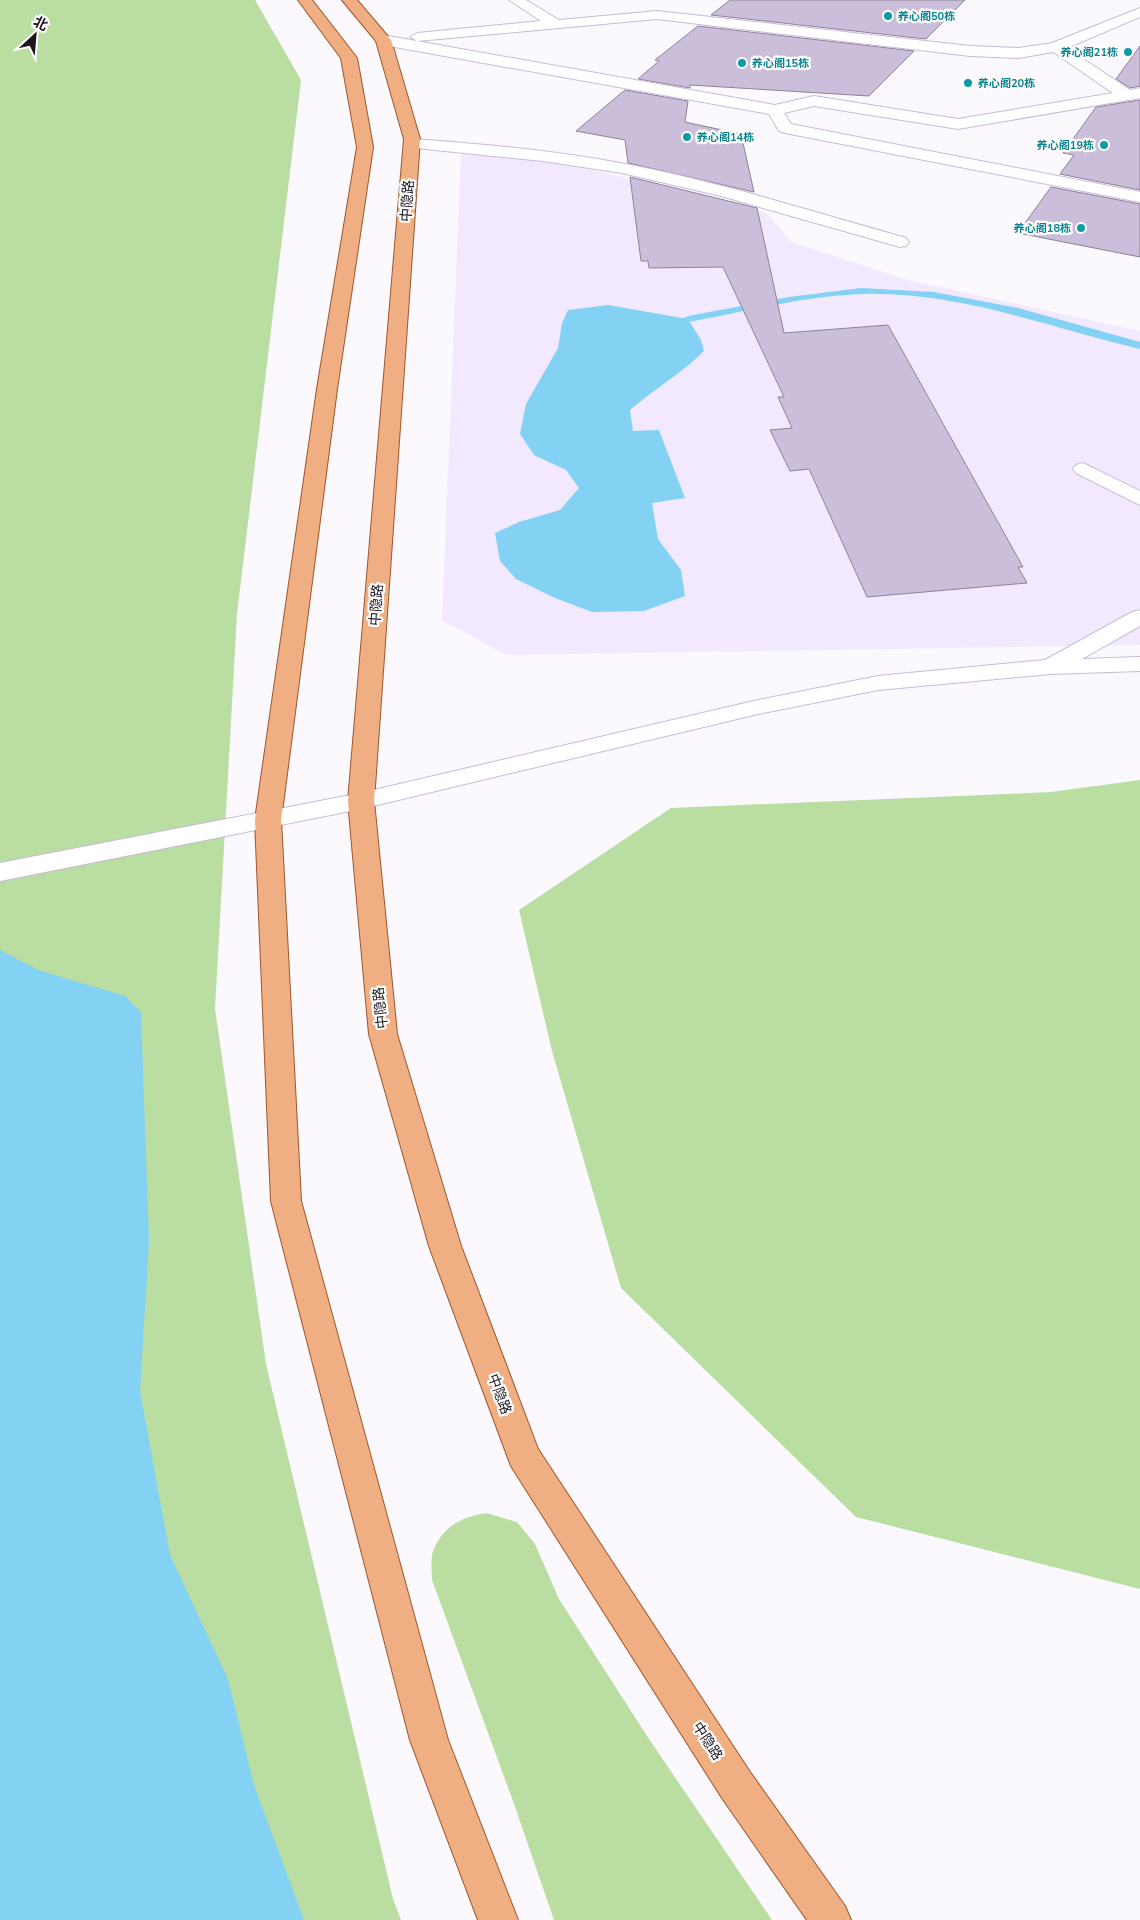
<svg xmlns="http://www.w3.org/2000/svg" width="1140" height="1920" font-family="'Nunito Sans','Noto Sans SC',sans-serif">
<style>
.built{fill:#f3e9ff}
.green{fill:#badda1}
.water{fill:#83d2f4}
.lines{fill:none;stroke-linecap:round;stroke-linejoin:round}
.stream{fill:#83d2f4;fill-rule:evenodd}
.building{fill:#cbbedb;stroke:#8e819c}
.minor-casing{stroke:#c9bbd8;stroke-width:2}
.major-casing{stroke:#9f562a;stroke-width:2}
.minor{fill:#fff;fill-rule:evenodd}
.major{fill:#f0af83;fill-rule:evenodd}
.culture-dot{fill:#0f9aa8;stroke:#fff;stroke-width:2}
.labels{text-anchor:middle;stroke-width:4.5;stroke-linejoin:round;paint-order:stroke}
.far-culture-label{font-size:11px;font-weight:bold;fill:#0d838f;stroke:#fff;text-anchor:start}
.street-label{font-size:14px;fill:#1b1620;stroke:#fff}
</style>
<rect width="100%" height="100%" fill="#fbf8fe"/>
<!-- built -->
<polygon class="built" points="461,152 540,161 589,169 767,213 791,242 908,280 1140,331 1140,645 506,655 442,620"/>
<!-- green -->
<g class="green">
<polygon points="0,0 255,0 301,80 237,614 215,1009 266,1364 393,1899 401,1920 0,1920"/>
<polygon points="1140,780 1140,1589 856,1517 621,1288 552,1051 519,910 671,808 1051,792"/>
<path d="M486 1513 517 1522 535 1544 559 1599 649 1739 772 1920H554L513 1801 432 1580C432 1571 430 1557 434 1549 444 1525 463 1517 486 1513Z"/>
</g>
<!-- water -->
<g class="water">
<path d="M608 305 688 319 701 340 704 351C681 374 654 389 630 410L633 431 659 430 685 498 652 503 658 539 681 570 685 596 644 611 592 612 555 598 516 579 500 561 495 533 519 522 560 510 579 488 566 470 534 455 520 434 526 404 558 348 562 323 568 310Z"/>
<polygon points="0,950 38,970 125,996 141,1012 149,1242 140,1391 170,1555 228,1679 254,1785 304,1920 0,1920"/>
</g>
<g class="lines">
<!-- stream -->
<path class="stream" d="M861 288 934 292 1018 308 1140 342V349C1048 327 957 291 861 294 803 296 745 312 688 322L682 319 688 316 789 297Z"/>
</g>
<!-- building -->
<g class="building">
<polygon points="730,0 965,0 926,39 711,15"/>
<polygon points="698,26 914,51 869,96 690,85 690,88 638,79 659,61 655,60"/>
<polygon points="1140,46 1140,86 1130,88 1116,79"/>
<polygon points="625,90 688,101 685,122 741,134 754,192 628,163 625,140 576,131"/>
<polygon points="1140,100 1140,190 1060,174 1074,155 1063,153 1096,107"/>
<polygon points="630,177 757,208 784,333 888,325 1023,567 1018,567 1027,583 867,597 809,469 790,471 770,430 792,428 778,397 784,397 723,267 649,268 648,261 641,261"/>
<polygon points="1051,187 1140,204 1140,257 1018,233"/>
</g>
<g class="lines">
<!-- minor casing -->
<g class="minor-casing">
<g id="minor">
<polygon points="509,0 526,0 559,20 657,11 970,46 1019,48 1052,43 1140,8 1140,17 1067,48 1130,90 1140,88 1140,98 958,129 814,106 784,113 791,124 1140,192 1140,202 785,133 779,131 769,114 383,45 375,40 383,35 775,105 814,96 958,119 1113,93 1053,52 1019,58 970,56 657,19 417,41 410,37 417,33 541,21"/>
<path d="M412 139C482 144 551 150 620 163 717 181 811 211 906 238L909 242 906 246 900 247 721 196 622 173 543 161 406 147 404 144 406 141Z"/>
<polygon points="1083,463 1140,491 1140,505 1076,473 1073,469 1076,465"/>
<polygon points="1140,610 1140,626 1082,659 1140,657 1140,671 1051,674 878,690 758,714 361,809 0,881 0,863 361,793 758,700 878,676 1045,660 1132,612"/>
</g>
</g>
<!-- major casing -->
<g class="major-casing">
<g id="major">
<polygon points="298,0 312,0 357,58 373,147 337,389 281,820 301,1201 448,1740 518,1920 478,1920 410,1740 271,1201 255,820 317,389 357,147 341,58"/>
<polygon points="342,0 357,0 391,40 420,139 374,801 397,1034 461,1246 538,1449 750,1772 845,1906 851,1920 807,1920 722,1798 511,1466 429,1246 369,1034 348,801 404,139 376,41"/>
</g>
</g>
<!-- minor -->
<use href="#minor" class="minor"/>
<!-- major -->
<use href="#major" class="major"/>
</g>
<!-- markers -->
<g class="culture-dot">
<circle cx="888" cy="16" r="5"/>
<circle cx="1128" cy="52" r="5"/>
<circle cx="742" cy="63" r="5"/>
<circle cx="968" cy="83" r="5"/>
<circle cx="687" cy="137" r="5"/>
<circle cx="1104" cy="145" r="5"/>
<circle cx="1081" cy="228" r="5"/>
</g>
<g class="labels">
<!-- far-culture labels -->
<g class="far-culture-label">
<text x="898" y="20">养心阁50栋</text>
<text x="1118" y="56" text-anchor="end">养心阁21栋</text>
<text x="752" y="67">养心阁15栋</text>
<text x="978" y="87">养心阁20栋</text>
<text x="697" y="141">养心阁14栋</text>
<text x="1094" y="149" text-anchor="end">养心阁19栋</text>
<text x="1071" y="232" text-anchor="end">养心阁18栋</text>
</g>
<!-- street labels -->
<g class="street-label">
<text transform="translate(407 201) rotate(-86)" y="5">中隐路</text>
<text transform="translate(376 605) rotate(-86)" y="5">中隐路</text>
<text transform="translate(380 1008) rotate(-96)" y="5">中隐路</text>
<text transform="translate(500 1394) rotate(70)" y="5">中隐路</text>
<text transform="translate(708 1741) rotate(57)" y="5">中隐路</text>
</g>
</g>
<!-- north arrow -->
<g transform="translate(35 35) rotate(26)" stroke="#ffffff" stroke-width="4" paint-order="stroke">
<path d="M0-4L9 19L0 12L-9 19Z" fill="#1b1620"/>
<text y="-8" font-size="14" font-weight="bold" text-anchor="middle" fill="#1b1620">北</text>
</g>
</svg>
